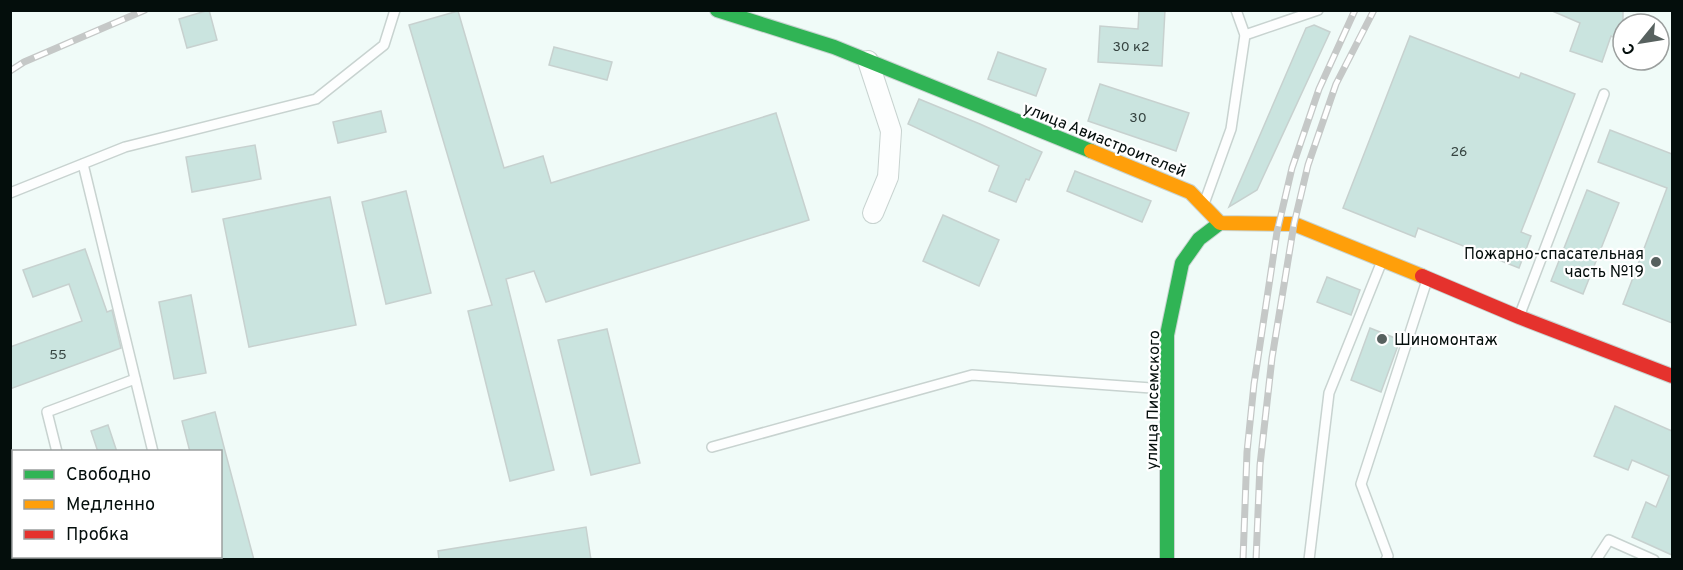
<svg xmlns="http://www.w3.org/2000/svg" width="1683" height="570" font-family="Overpass,sans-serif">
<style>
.building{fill:#cae4df;stroke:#c7d1cf;stroke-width:1.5}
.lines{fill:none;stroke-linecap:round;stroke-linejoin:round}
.lane-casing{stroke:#c8d3d0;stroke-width:12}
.street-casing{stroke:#c8d3d0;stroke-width:22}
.fast-casing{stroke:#c8d3d0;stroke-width:16}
.slow-casing{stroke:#c8d3d0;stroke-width:16}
.jam-casing{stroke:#c8d3d0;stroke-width:16}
.lane{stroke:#fdfefe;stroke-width:9}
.street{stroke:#fdfefe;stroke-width:20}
.fast{stroke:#30b455;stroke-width:14}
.slow{stroke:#ff9f0a;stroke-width:14}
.jam{stroke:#e5322d;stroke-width:14}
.rail-casing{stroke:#c5c8c7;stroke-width:7}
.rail{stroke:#fff;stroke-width:4.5;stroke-dasharray:14;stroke-linecap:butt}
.poi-dot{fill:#57615f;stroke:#fff;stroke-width:2}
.labels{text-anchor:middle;stroke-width:4.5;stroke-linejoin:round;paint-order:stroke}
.number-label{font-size:14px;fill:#364441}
.street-label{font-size:16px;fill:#040e0c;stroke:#fff}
.poi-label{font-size:16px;fill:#040e0c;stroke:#fff;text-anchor:end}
</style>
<rect width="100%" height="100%" fill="#f0fbf8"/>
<!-- building -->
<g class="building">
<polygon points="209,10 217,40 187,48 179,19"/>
<polygon points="1139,10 1165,10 1162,66 1098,62 1100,26 1138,29"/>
<polygon points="1550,10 1623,10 1623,41 1611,36 1602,62 1570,51 1580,23"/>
<polygon points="458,11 504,168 543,156 551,183 776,113 809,220 546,302 534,271 506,279 554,470 510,481 468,311 492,305 409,25"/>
<polygon points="1314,25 1330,32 1257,190 1229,207 1306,28"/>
<polygon points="1410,36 1519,78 1521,73 1575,94 1521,232 1531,236 1519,268 1418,228 1415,237 1343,208"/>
<polygon points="554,47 612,62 607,80 549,65"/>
<polygon points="998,52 1046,69 1036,96 988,79"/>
<polygon points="1100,84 1189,113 1176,151 1088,121"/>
<polygon points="919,99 980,124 1042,152 1029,180 1026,179 1016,202 989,191 999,166 908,124"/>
<polygon points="381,111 386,132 338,143 333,122"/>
<polygon points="1610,130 1672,154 1672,323 1623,304 1667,188 1598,162"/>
<polygon points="255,145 261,179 192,192 186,157"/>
<polygon points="1075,171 1151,201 1142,222 1067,191"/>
<polygon points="1587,190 1619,203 1583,294 1551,281"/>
<polygon points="406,191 431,293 386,304 362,202"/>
<polygon points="330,197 356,325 249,347 223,219"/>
<polygon points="943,215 999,240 979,286 923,261"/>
<polygon points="85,249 107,312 112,310 121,348 10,389 10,347 82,321 69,284 33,297 23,270"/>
<polygon points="1327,277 1360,290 1351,315 1317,302"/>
<polygon points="191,295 206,373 174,379 159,302"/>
<polygon points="1370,328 1400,340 1381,392 1351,380"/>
<polygon points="607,329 640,463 591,475 558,340"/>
<polygon points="1615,406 1672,431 1672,555 1632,537 1646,502 1656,507 1669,476 1632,460 1628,470 1594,456"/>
<polygon points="215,412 225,451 254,560 220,560 221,452 190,452 182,421"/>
<polygon points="108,425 117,452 98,452 91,431"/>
<polygon points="586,527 591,560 439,560 438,551"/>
</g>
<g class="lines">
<!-- lane casing -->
<g class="lane-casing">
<g id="lane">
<polyline points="1245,35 1318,10"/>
<polyline points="83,164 153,452"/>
<polyline points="10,193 125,147 316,99 384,45 395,10"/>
<polyline points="1205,201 1231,129 1245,35 1236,10"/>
<polyline points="1520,314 1604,94"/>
<polyline points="712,447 972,375 1165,389"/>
<polyline points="57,452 47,412 135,379"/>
<polyline points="86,556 87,560"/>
<polyline points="178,556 179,560"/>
<polyline points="1309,560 1329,393 1382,261"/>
<polyline points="1386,560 1388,556 1361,484 1427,280"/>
<polyline points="1596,560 1609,540 1654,560"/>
</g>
</g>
<!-- street casing -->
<g class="street-casing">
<polyline id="street" points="868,61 891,131 888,177 873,213"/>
</g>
<!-- fast casing -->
<g class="fast-casing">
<g id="fast">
<polyline points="717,10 834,47 1091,151"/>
<polyline points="1167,560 1167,335 1182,263 1199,239 1220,223"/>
</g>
</g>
<!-- slow casing -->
<g class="slow-casing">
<polyline id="slow" points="1091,151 1190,192 1220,223 1294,224 1422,276"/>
</g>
<!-- jam casing -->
<g class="jam-casing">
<polyline id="jam" points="1422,276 1519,317 1672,376"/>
</g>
<!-- lane -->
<use href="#lane" class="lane"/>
<!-- street -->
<use href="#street" class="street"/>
<!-- fast -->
<use href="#fast" class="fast"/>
<!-- slow -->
<use href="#slow" class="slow"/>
<!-- jam -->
<use href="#jam" class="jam"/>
<!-- rail casing -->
<g class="rail-casing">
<g id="rail">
<polyline points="10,71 24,62 145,10"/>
<polyline points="1243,560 1247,452 1254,384 1277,232 1292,168 1319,89 1355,10"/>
<polyline points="1256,560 1260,465 1272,358 1294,224 1308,165 1336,84 1374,10"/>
</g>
</g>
<!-- rail -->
<use href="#rail" class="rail"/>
</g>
<!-- markers -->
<g class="poi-dot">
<circle cx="1656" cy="262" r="6"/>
<circle cx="1382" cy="339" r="6"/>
</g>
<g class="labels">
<!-- number labels -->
<g class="number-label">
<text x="1131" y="51">30 к2</text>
<text x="1138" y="122">30</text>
<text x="1459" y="156">26</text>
<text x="58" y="359">55</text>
</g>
<!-- street labels -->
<g class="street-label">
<text transform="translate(1105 139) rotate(22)" y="6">улица Авиастроителей</text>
<text transform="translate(1152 400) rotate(-89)" y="6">улица Писемского</text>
</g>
<!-- poi labels -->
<g class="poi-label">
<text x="1644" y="259">Пожарно-спасательная<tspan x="1644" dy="18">часть №19</tspan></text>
<text x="1394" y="345" text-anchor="start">Шиномонтаж</text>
</g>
</g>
<!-- border -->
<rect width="1683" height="570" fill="none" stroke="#040e0c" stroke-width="24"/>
<!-- legend -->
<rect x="12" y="450" width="210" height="108" fill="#ffffff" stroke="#9b9f9e" stroke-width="1.5"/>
<rect x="24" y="470" width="30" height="9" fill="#30b455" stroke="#9b9f9e" stroke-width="1.5"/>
<text x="66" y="480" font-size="18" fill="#040e0c">Свободно</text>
<rect x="24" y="500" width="30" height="9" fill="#ff9f0a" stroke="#9b9f9e" stroke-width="1.5"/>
<text x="66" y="510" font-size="18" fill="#040e0c">Медленно</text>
<rect x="24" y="530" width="30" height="9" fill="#e5322d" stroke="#9b9f9e" stroke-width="1.5"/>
<text x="66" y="540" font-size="18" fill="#040e0c">Пробка</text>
<!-- north arrow -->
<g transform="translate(1641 42) rotate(240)"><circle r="28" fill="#ffffff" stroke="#9b9f9e" stroke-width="1.5"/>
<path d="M0-4.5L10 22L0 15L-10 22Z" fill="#57615f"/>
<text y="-9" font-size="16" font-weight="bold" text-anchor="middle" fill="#040e0c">С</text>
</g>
</svg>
